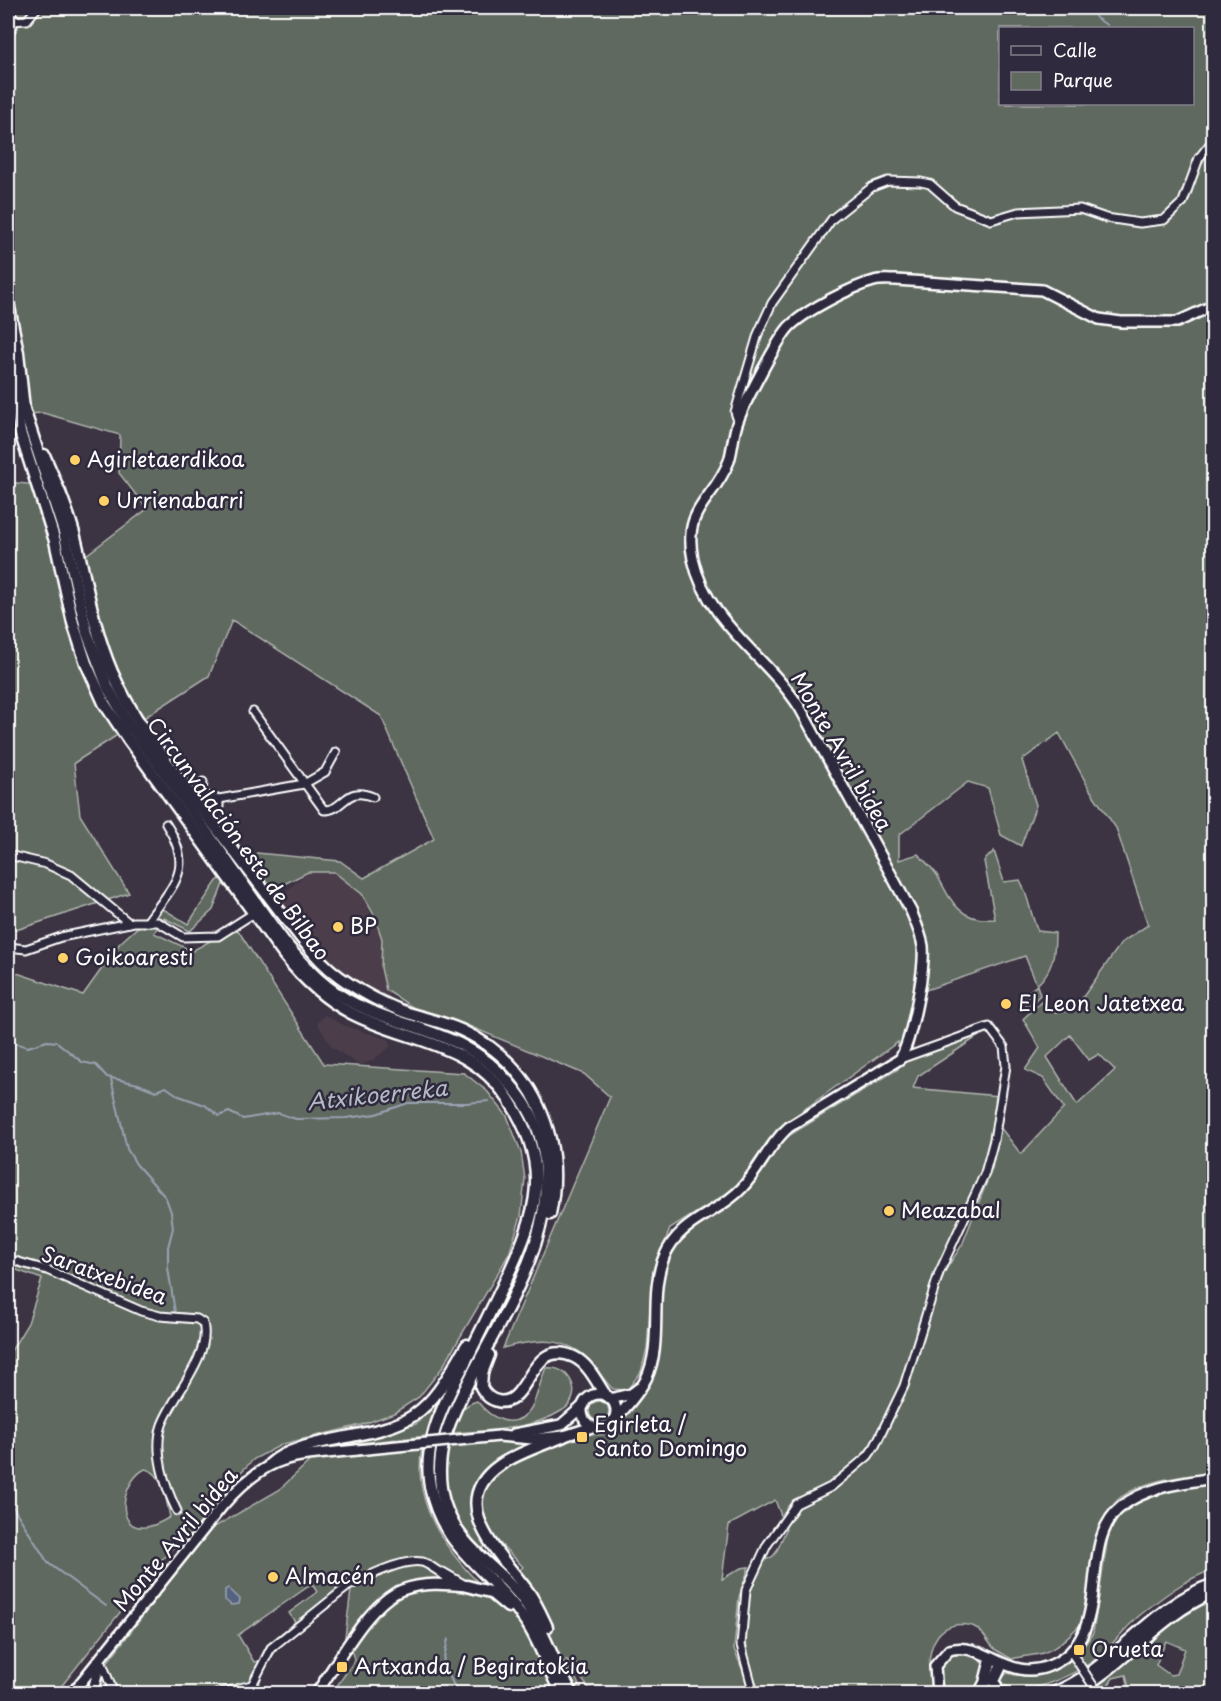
<svg xmlns="http://www.w3.org/2000/svg" width="1221" height="1701" font-family="'Playpen Sans',sans-serif">
<style>
.built{fill:#4b3e4a}
.green{fill:#5f695e;stroke:#afb4ae;stroke-width:1.5;fill-rule:evenodd}
.water{fill:#566480;stroke:#9aa2b3;stroke-width:1.5}
.lines{fill:none;stroke-linecap:round;stroke-linejoin:round}
.stream{stroke:#9aa2b3;stroke-width:2}
.street-casing{stroke:#fff;stroke-width:11}
.secondary-casing{stroke:#fff;stroke-width:14}
.primary-casing{stroke:#fff;stroke-width:15}
.street{stroke:#2f2a3d;stroke-width:7}
.secondary{stroke:#2f2a3d;stroke-width:9}
.primary{stroke:#2f2a3d;stroke-width:10}
.street-bridge-casing{stroke:#fff;stroke-width:11;stroke-linecap:butt}
.secondary-bridge-casing{stroke:#fff;stroke-width:14;stroke-linecap:butt}
.street-bridge{stroke:#2f2a3d;stroke-width:7}
.secondary-bridge{stroke:#2f2a3d;stroke-width:9}
.poi-dot{fill:#ffd166;stroke:#2f2a3d;stroke-width:2}
.labels{text-anchor:middle;stroke-width:5;stroke-linejoin:round;paint-order:stroke}
.poi-label{font-size:21px;fill:#fff;stroke:#2f2a3d;text-anchor:start}
.street-label{font-size:21px;fill:#fff;stroke:#2f2a3d}
.water-label{font-size:22px;font-style:italic;fill:#b3b9c6;stroke:#2f2a3d}
</style>
<rect width="100%" height="100%" fill="#3c3343"/>
<filter id="ink" filterUnits="userSpaceOnUse"><feTurbulence type="fractalNoise" baseFrequency=".0167" numOctaves="2"/><feDisplacementMap in="SourceGraphic" scale="12" xChannelSelector="R" yChannelSelector="G"/><feConvolveMatrix kernelMatrix="1 2 1 2 8 2 1 2 1" color-interpolation-filters="sRGB"/></filter>
<g filter="url(#ink)">
<!-- built -->
<g class="built">
<polygon points="308,872 334,872 362,894 382,939 381,968 391,1000 353,980 324,958 276,900"/>
<polygon points="325,1015 345,1026 390,1040 390,1047 372,1061 359,1065 331,1046 317,1023"/>
</g>
<!-- green -->
<g class="green">
<path d="M8 8H1213V1472C1182 1477 1149 1478 1121 1497 1091 1518 1100 1593 1082 1622 1080 1626 1060 1644 1055 1647 1042 1657 1027 1654 1012 1659 1007 1656 1001 1653 996 1650 986 1642 983 1627 968 1625 928 1620 924 1665 933 1693L758 1694C746 1662 734 1588 762 1562 765 1559 771 1559 774 1555 779 1549 782 1538 786 1530L785 1525 798 1506 832 1490 876 1452 905 1393 941 1277 962 1245 992 1169 1000 1127 1021 1154 1064 1108 1043 1078 1025 1070 1040 1048 1023 1019 1041 1002 1055 1012 1073 1011 1122 942 1148 925 1116 828 1090 790 1059 733 1022 760 1036 805 1021 846 1001 835 988 788 968 782 899 835V860L918 854C924 861 932 867 937 875 952 903 960 922 995 919L984 861 994 851 1004 882 1020 880C1029 897 1030 914 1038 931L1055 933C1055 955 1053 970 1037 985L1040 995 1026 1009 1024 995 1037 985 1025 956 923 991 913 1046 905 1060 980 1035 918 1076 913 1088 998 1096 983 1167 937 1269 902 1384 873 1443 851 1467 829 1485 796 1501 782 1518 775 1500 729 1525 722 1579 741 1568 749 1567 739 1597 734 1649 752 1693H597L588 1687 566 1659 583 1693H332L355 1660 345 1637 351 1590C316 1613 261 1648 258 1693H97L98 1681 109 1660 209 1530 279 1490 315 1456 422 1448C411 1507 450 1557 491 1595L523 1567C511 1553 491 1538 484 1521 462 1467 551 1446 586 1432 595 1429 603 1431 612 1426L649 1379 661 1279 669 1254 681 1238 790 1135 898 1069V1042L777 1129 734 1189 670 1229 653 1271 647 1348 641 1372 627 1390 613 1389C604 1381 600 1372 592 1363 567 1335 536 1339 503 1348L610 1097 584 1074 462 1023C435 1025 408 1004 386 990L381 968 382 939 374 915 362 894 334 872H308L242 905 223 884 213 910 190 931 164 918 154 933 192 951 236 927 324 1064 464 1073 487 1091 507 1116 521 1152 525 1179 521 1216 509 1254 442 1368 419 1397 394 1413 361 1425 283 1444 254 1459 219 1494 212 1508 188 1538 171 1549 160 1562 56 1693H8V1349L11 1351 28 1323 42 1279 8 1267V970L83 995 120 943 160 907 188 924 217 881 257 853 340 861 364 878 434 839 381 716 232 620 209 676 74 763 80 815 129 893 16 930 8 918V482L66 488 86 555 147 509 119 473 120 435 43 413 8 415ZM1000 28H1192V104H1000ZM1070 1035 1089 1060 1099 1054 1115 1070 1077 1105 1047 1057ZM145 1469C164 1472 166 1501 170 1517 112 1553 116 1484 145 1469ZM312 1584 317 1592 289 1613 295 1622 267 1645 259 1661 254 1662 238 1635Z"/>
<path d="M546 1368C570 1365 585 1395 563 1410 532 1430 487 1431 451 1433 456 1418 461 1405 477 1401 490 1418 515 1433 531 1408 538 1396 540 1380 546 1368Z"/>
<polygon points="449,1383 426,1436 332,1446 416,1424 435,1404"/>
<circle cx="599" cy="1411" r="10"/>
<polygon points="508,1441 539,1443 506,1455 487,1471 474,1504 476,1528 486,1547 480,1548 462,1527 444,1488 446,1445"/>
<path d="M1213 1483V1570C1186 1578 1161 1598 1139 1616 1123 1630 1110 1648 1093 1661 1078 1672 1029 1696 1011 1689 1007 1687 1003 1684 1000 1681L1007 1673C1045 1684 1072 1665 1093 1633L1108 1537C1126 1486 1170 1494 1213 1483Z"/>
<path d="M1213 1595V1693H1130L1126 1675 1113 1678 1104 1692 1097 1686 1178 1613ZM1166 1641 1185 1649 1176 1674 1170 1675 1156 1665Z"/>
<path d="M957 1652C988 1655 995 1677 968 1694L944 1693 939 1671 943 1661Z"/>
</g>
<!-- water -->
<polygon class="water" points="228,1588 240,1599 239,1604 231,1605 225,1600 225,1590"/>
<g class="lines">
<!-- stream -->
<g class="stream">
<polyline points="1092,8 1096,18 1107,25"/>
<polyline points="8,1041 28,1047 47,1041 57,1042 82,1062 96,1065 107,1077 138,1084 156,1091 166,1087 179,1096 205,1105 219,1116 229,1112 243,1119 278,1113 296,1119 346,1118 376,1114 408,1103 466,1103 489,1101"/>
<polyline points="111,1079 127,1149 136,1164 166,1198 171,1212 173,1228 168,1247 168,1268 175,1312"/>
<polyline points="8,1499 48,1563 106,1606"/>
<polyline points="448,1639 443,1663 458,1694"/>
</g>
<!-- street casing -->
<g class="street-casing">
<g id="street">
<polyline points="11,21 27,20 37,8"/>
<polyline points="738,421 735,412 758,334 772,303 832,219 872,187 888,181 921,182 930,184 955,206 991,220 1018,212 1080,209 1106,218 1140,223 1164,220 1183,202 1199,158 1214,139"/>
<path d="M253 712 324 810C346 810 344 785 373 797"/>
<polyline points="203,782 202,792 211,799 219,799"/>
<polyline points="213,824 219,816 219,799 304,784 325,772 336,752"/>
<polyline points="8,855 46,864 71,875 129,923"/>
<path d="M147 922C174 884 195 869 166 824"/>
<polyline points="8,947 26,949 61,937 134,922 158,922 183,937 218,936 254,913"/>
<path d="M8 1259 47 1270 141 1311 160 1316 197 1319 203 1323C212 1355 173 1395 162 1425 153 1451 165 1487 177 1511"/>
<polyline points="443,1572 467,1586"/>
<polyline points="102,1663 114,1694"/>
<path d="M216 1694 252 1685 271 1648 347 1587C364 1578 402 1558 422 1562 427 1563 433 1568 438 1571 444 1575 448 1578 450 1585"/>
<polyline points="754,1694 741,1645 746,1590 767,1545 796,1504 831,1487 868,1456 875,1446 904,1386 939,1273 985,1173 994,1140 1006,1066 1004,1047 989,1027 900,1059"/>
</g>
</g>
<!-- secondary casing -->
<g class="secondary-casing">
<g id="secondary">
<polyline points="8,32 12,24 8,8"/>
<circle cx="599" cy="1411" r="17"/>
<polyline points="610,1399 631,1394 639,1388"/>
<path d="M612 1422C625 1409 637 1396 646 1379 664 1342 648 1296 664 1257 680 1219 717 1215 742 1188 760 1169 769 1144 789 1127L900 1059C912 1039 925 970 923 946 921 934 916 923 911 911L800 708C766 655 707 623 693 559 682 508 713 502 729 461 733 448 733 434 738 421 744 404 778 338 790 326 807 310 851 287 874 281 881 279 889 280 896 280L1042 290 1099 319 1121 322H1177L1214 305"/>
<polyline points="514,1434 561,1425 584,1405"/>
<polyline points="499,1436 532,1439 564,1436 592,1427"/>
<path d="M74 1691 223 1505C270 1452 291 1457 357 1450"/>
<polyline points="92,1694 99,1667"/>
<path d="M316 1694C336 1665 369 1602 402 1590 423 1582 445 1584 467 1586"/>
<path d="M937 1694 935 1666 949 1650C985 1640 1008 1683 1049 1666 1118 1637 1074 1543 1122 1506 1148 1486 1183 1483 1214 1478"/>
</g>
</g>
<!-- primary casing -->
<g class="primary-casing">
<g id="primary">
<path d="M8 302 18 353 24 409 64 532 87 633 108 688 128 723C163 771 198 819 232 868 261 908 289 957 328 987 388 1033 459 1021 510 1084 523 1099 535 1118 540 1137 566 1225 504 1310 467 1385 448 1423 432 1458 444 1502 459 1551 497 1564 524 1601 545 1630 553 1665 573 1694"/>
<path d="M8 359 20 432 55 541 73 623 86 663 104 703 127 738 284 955C303 979 324 999 351 1013 409 1043 470 1040 509 1100 552 1166 538 1211 507 1277 491 1311 474 1345 457 1378 440 1411 423 1448 430 1486 442 1551 493 1571 526 1622 541 1644 548 1671 562 1694"/>
<path d="M44 455C56 483 69 512 76 541 87 586 94 630 112 672 135 725 174 771 208 817 232 848 255 879 279 910 293 927 306 946 322 962 343 983 378 1002 405 1012 423 1018 443 1022 461 1030 533 1063 566 1138 550 1214"/>
<path d="M489 1355 482 1373 481 1387C489 1403 507 1407 518 1393 533 1376 540 1342 574 1357 589 1364 597 1383 606 1396"/>
<path d="M270 1464C299 1436 379 1440 414 1415 438 1399 452 1369 467 1345"/>
<polyline points="467,1586 490,1592 508,1607"/>
<path d="M547 1627C541 1614 536 1602 527 1590 502 1556 444 1504 500 1465 519 1452 543 1445 564 1436"/>
<polyline points="1002,1664 994,1681 998,1691 1003,1694"/>
<polyline points="979,1694 985,1683 991,1659"/>
<path d="M1051 1694C1114 1670 1149 1606 1214 1584"/>
<path d="M1071 1694C1125 1666 1155 1617 1214 1592"/>
</g>
</g>
<!-- street -->
<use href="#street" class="street"/>
<!-- secondary -->
<use href="#secondary" class="secondary"/>
<!-- primary -->
<use href="#primary" class="primary"/>
<!-- street-bridge casing -->
<g class="street-bridge-casing">
<polyline id="street-bridge" points="1073,1655 1096,1690"/>
</g>
<!-- secondary-bridge casing -->
<g class="secondary-bridge-casing">
<polyline id="secondary-bridge" points="357,1450 499,1436"/>
</g>
<!-- street-bridge -->
<use href="#street-bridge" class="street-bridge"/>
<!-- secondary-bridge -->
<use href="#secondary-bridge" class="secondary-bridge"/>
</g>
</g>
<!-- markers -->
<g class="poi-dot">
<circle cx="75" cy="460" r="6"/>
<circle cx="104" cy="501" r="6"/>
<circle cx="338" cy="927" r="6"/>
<circle cx="63" cy="958" r="6"/>
<circle cx="1006" cy="1004" r="6"/>
<circle cx="889" cy="1211" r="6"/>
<rect x="576" y="1431" width="12" height="12" rx="3"/>
<circle cx="273" cy="1577" r="6"/>
<rect x="1073" y="1644" width="12" height="12" rx="3"/>
<rect x="336" y="1661" width="12" height="12" rx="3"/>
</g>
<g class="labels">
<!-- poi labels -->
<g class="poi-label">
<text x="87" y="467">Agirletaerdikoa</text>
<text x="116" y="508">Urrienabarri</text>
<text x="350" y="934">BP</text>
<text x="75" y="965">Goikoaresti</text>
<text x="1018" y="1011">El Leon Jatetxea</text>
<text x="901" y="1218">Meazabal</text>
<text x="594" y="1432">Egirleta /<tspan x="594" dy="24">Santo Domingo</tspan></text>
<text x="285" y="1584">Almacén</text>
<text x="1091" y="1657">Orueta</text>
<text x="354" y="1674">Artxanda / Begiratokia</text>
</g>
<!-- street labels -->
<g class="street-label">
<text transform="translate(841 752) rotate(60)" y="7">Monte Avril bidea</text>
<text transform="translate(238 839) rotate(54)" y="7">Circunvalación este de Bilbao</text>
<text transform="translate(104 1276) rotate(20)" y="7">Saratxebidea</text>
<text transform="translate(176 1540) rotate(-50)" y="7">Monte Avril bidea</text>
</g>
<!-- water labels -->
<g class="water-label">
<text transform="translate(377 1095) rotate(-6)" y="8">Atxikoerreka</text>
</g>
</g>
<!-- margin -->
<rect width="1221" height="1701" fill="none" stroke="#2f2a3d" stroke-width="30"/>
<rect x="15" y="15" width="1191" height="1671" fill="none" stroke="#fff" stroke-width="2" filter="url(#ink)"/>
<!-- legend -->
<rect x="999" y="27" width="195" height="78" fill="#2f2a3d" stroke="#827f8b" stroke-width="1.5"/>
<rect x="1011" y="46" width="30" height="9" fill="#2f2a3d" stroke="#827f8b" stroke-width="1.5"/>
<text x="1053" y="57" font-size="18" fill="#ffffff">Calle</text>
<rect x="1011" y="72" width="30" height="18" fill="#5f695e" stroke="#827f8b" stroke-width="1.5"/>
<text x="1053" y="87" font-size="18" fill="#ffffff">Parque</text>
</svg>
